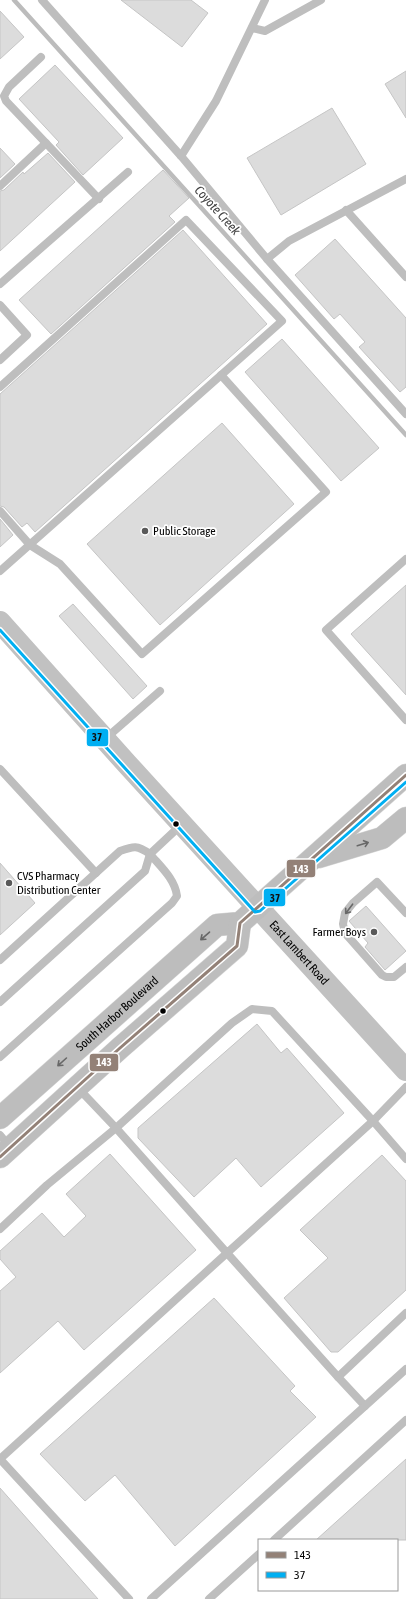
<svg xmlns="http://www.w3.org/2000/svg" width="406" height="1599" font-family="'Asap Condensed',sans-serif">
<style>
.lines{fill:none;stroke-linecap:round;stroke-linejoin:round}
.stream{stroke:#bcbcbc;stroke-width:4.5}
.building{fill:#dcdcdc;stroke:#c5c5c5}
.primary-casing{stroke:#dbdbdb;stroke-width:23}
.service{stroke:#bebebe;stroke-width:8}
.secondary{stroke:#c1c1c1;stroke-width:22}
.primary{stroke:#bdbdbd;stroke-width:22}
.bus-1-casing{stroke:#fff;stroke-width:6}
.bus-2-casing{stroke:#fff;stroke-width:6}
.bus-1{stroke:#938177;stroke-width:3}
.bus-2{stroke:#00aff2;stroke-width:3}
.oneway{stroke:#686868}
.poi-dot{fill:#595959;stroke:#fff;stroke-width:1.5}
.bus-dot{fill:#000;stroke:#fff;stroke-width:1.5}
.labels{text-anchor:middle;stroke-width:3.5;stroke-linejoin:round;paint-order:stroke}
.poi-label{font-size:12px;fill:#000;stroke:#fff;text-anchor:start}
.street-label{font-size:12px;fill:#000;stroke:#fff}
.water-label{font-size:13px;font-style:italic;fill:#404040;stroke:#fff}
.line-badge{stroke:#fff;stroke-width:1.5}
.badge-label{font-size:11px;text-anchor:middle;font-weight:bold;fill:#fff}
.pale-badge-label{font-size:11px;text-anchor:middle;font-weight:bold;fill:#111}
</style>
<rect width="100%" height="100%" fill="#fff"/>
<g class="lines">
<!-- stream -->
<polyline class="stream" points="14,0 406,435"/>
</g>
<!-- building -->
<g class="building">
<polygon points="121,0 191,0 208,13 182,47"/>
<polygon points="0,11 24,37 0,59"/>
<polygon points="55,65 123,138 83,175 56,145 59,142 19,99"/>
<polygon points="406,71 406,118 385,84"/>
<polygon points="332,108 366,164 281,215 247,158"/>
<polygon points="0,148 15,164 0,178"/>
<polygon points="48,153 75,182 0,251 0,191 4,190 23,172 24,174"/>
<polygon points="163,170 189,198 169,216 175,222 51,334 19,300"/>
<polygon points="183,230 267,324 35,532 27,523 22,527 4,507 0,506 0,394"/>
<polygon points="335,239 406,318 406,387 400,392 359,347 365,342 340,314 334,319 295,275"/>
<polygon points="282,339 379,448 341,481 245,372"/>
<polygon points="222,423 294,504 160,625 87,544"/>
<polygon points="0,519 13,535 0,547"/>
<polygon points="406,585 406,695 351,634"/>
<polygon points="73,604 147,686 133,699 59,616"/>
<polygon points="0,863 35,903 0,935"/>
<polygon points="366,906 406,951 385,970 365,947 368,943 349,921"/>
<polygon points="257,1024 281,1053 287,1048 344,1113 261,1187 236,1158 194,1197 138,1138 138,1128"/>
<polygon points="110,1154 196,1250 84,1350 58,1321 0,1373 0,1291 16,1277 0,1259 0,1251 42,1213 64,1237 86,1216 66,1194"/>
<polygon points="382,1155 406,1181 406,1290 338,1352 331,1352 284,1298 328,1258 300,1230"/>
<polygon points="214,1298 295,1386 290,1391 316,1417 175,1546 115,1475 85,1501 40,1454"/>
<polygon points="406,1459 406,1540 316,1540"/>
<polygon points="0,1488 98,1599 0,1599"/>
</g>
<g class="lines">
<!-- primary casing -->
<g class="primary-casing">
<g id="primary">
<polyline points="319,857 382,838 406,818"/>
<path id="s2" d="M0 1118 217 925 240 923 406 775"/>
<polyline points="0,1157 120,1048 237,946 240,923"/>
</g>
</g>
<!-- service -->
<g class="service">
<polyline points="42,0 181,156 267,259"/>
<polyline points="252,28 265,31 321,0"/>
<polyline points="41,57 9,87 4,96 6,101 99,199"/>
<polyline points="181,156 216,101 265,0"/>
<polyline points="406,179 289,241 267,259 406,414"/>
<polyline points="0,186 46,143"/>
<polyline points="346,210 406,277"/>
<polyline points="0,284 128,172"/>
<polyline points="0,305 27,335 0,360"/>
<polyline points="0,387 186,220 282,321 0,571"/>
<polyline points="0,511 30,545 60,564 142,654 326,492 221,375"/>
<polyline points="406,559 326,630 406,720"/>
<polyline points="105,739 160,691"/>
<polyline points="0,769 96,873"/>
<polyline points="406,913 377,882 353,903 345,913 343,924 345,933 382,975 386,977 394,977 406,967"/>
<path d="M0 960 120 851C134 846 137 845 150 854L181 825"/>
<path d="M0 1002 145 871 150 854C160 866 175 879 177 896L172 903 0 1057"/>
<polyline points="78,1088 116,1128 232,1023 252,1009 272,1011 373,1121 406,1087"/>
<polyline points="0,1135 10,1147"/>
<polyline points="0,1229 47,1185 116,1128 227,1253 373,1121 406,1159"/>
<polyline points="338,1377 365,1406"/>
<polyline points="0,1459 227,1253 338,1377 406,1313"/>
<polyline points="0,1459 129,1599"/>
<polyline points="274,1540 406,1420"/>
<polyline points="151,1599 406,1369"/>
<polyline points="209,1599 259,1554"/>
</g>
<!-- secondary -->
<path class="secondary" id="s1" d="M0 622 127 764 406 1070"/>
<!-- primary -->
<use href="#primary" class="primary"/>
<!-- bus-1 casing -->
<g class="bus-1-casing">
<polyline id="bus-1" points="0,1157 120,1048 237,946 240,923 406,775"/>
</g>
<!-- bus-2 casing -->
<g class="bus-2-casing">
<polyline id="bus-2" points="0,630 255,912 260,911 406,782"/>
</g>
<!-- bus-1 -->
<use href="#bus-1" class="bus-1"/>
<!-- bus-2 -->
<use href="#bus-2" class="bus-2"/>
</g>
<!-- one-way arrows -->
<defs><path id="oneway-shaft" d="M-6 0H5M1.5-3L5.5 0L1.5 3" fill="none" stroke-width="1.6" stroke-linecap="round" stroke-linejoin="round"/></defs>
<g class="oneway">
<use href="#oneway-shaft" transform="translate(363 844) rotate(-17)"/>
<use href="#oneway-shaft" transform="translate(349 909) rotate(127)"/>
<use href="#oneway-shaft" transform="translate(205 936) rotate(139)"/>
<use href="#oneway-shaft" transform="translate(62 1062) rotate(138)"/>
</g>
<!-- markers -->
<g class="poi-dot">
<circle cx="145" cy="531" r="4"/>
<circle cx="9" cy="883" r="4"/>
<circle cx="374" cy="932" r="4"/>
</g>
<g class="bus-dot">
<circle cx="176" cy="824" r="3.5"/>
<circle cx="163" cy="1011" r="3.5"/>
</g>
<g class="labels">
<!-- poi labels -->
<g class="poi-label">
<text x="153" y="535">Public Storage</text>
<text x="17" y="880">CVS Pharmacy<tspan x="17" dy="14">Distribution Center</tspan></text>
<text x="366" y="936" text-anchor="end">Farmer Boys</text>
</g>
<!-- street labels -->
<g class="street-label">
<text dy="4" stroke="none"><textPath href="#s1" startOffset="446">East Lambert Road</textPath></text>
<text dy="4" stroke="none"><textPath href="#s2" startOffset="157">South Harbor Boulevard</textPath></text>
</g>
<!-- water labels -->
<g class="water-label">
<text transform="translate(218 210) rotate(48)" y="5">Coyote Creek</text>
</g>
</g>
<g class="line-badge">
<rect x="86" y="728" width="23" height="19" rx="4" fill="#00aff2"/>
<rect x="286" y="859" width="30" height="19" rx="4" fill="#938177"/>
<rect x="263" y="888" width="23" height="19" rx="4" fill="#00aff2"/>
<rect x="89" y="1053" width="30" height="19" rx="4" fill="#938177"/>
</g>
<g class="badge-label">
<text x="301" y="873">143</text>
<text x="104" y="1066">143</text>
</g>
<g class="pale-badge-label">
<text x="97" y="741">37</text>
<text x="275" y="902">37</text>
</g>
<!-- legend -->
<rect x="258" y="1539" width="140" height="52" fill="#ffffff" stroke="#999999"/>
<rect x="266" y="1552" width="20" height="6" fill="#938177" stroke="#999999"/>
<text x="294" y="1559" font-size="12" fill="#000000">143</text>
<rect x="266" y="1572" width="20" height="6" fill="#00aff2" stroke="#999999"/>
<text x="294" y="1579" font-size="12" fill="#000000">37</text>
</svg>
